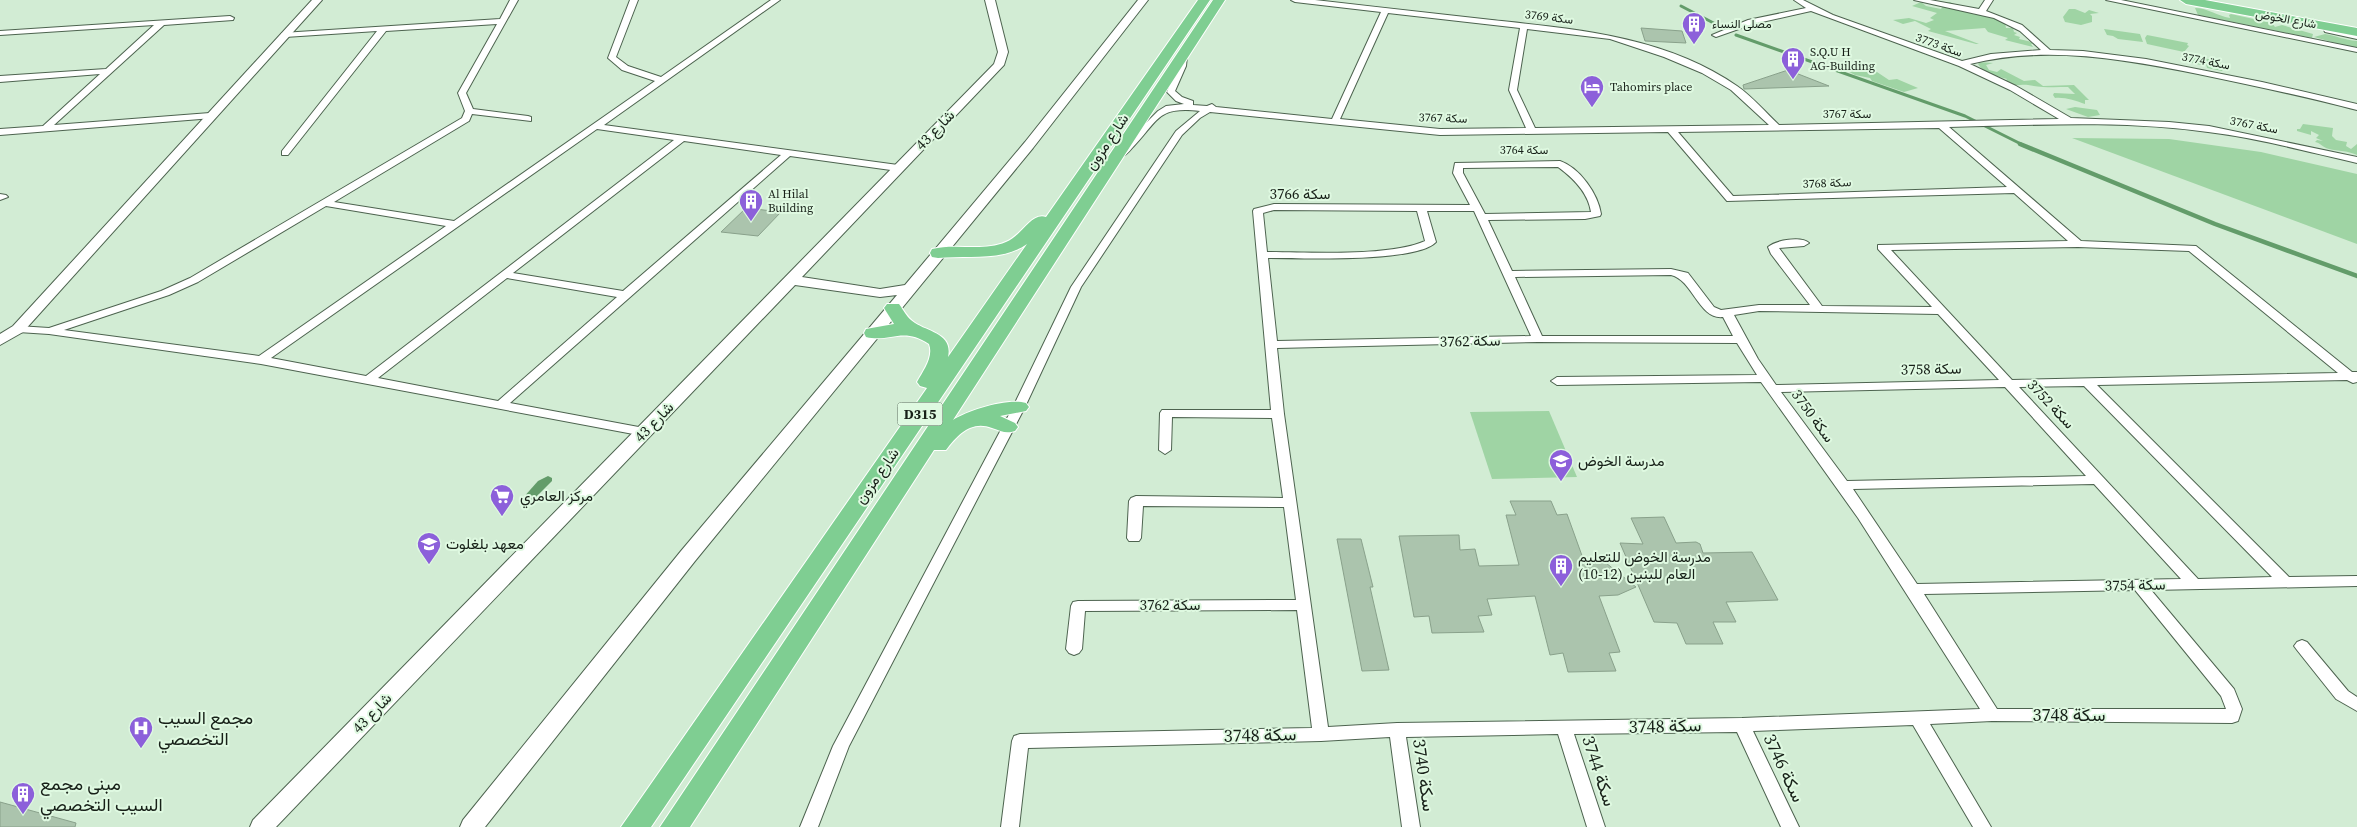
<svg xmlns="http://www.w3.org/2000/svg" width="2357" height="827" font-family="'Source Serif 4',Vazirmatn,serif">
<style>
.green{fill:#9fd4a4}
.water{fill:#639c6a}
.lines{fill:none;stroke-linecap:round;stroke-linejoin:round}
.stream-far1{stroke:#639c6a;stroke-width:3}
.stream{stroke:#639c6a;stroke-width:4.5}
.building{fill:#abc4ad;stroke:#89a18b}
.minor-casing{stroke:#4d634f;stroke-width:2}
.tertiary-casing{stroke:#4d634f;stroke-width:2}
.primary-casing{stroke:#fff;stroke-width:2}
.minor{fill:#fff;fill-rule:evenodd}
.tertiary{fill:#fff;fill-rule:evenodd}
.primary{fill:#7fce92;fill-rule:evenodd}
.labels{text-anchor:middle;stroke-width:4;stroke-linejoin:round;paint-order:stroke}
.far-street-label{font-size:12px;fill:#172018;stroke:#dff9e1}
.far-poi-label{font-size:12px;fill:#172018;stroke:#dff9e1;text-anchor:start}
.shield{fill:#dff9e1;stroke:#536154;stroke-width:1}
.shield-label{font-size:14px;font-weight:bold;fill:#172018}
.street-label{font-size:15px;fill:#172018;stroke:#dff9e1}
.poi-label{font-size:15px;fill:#172018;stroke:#dff9e1;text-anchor:start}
.near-street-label{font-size:18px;fill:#172018;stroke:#dff9e1}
.near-poi-label{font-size:18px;fill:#172018;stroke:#dff9e1;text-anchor:start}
</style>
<rect width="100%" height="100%" fill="#d2ecd4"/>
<!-- green -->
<g class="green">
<polygon points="1921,2 1926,6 1941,9 1943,6 1942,3 1950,2 1973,14 1992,17 2005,23 2006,28 2013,28 2014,32 2017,33 2014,35 2020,37 2019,39 2032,42 2033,44 2031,44 2033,47 2005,40 2008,38 1988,32 1985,28 1945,31 1979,44 1976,44 1928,31 1931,29 1915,21 1903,24 1893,20 1909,18 1926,23 1934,20 1930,18 1937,13 1912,6"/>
<path d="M2195 8C2208 8 2217 16 2230 18L2229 15 2231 14 2272 23 2275 27 2282 25 2313 34 2312 38 2198 15Z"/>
<polygon points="2069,9 2075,9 2085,13 2089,10 2099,13 2090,14 2092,16 2092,22 2081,25 2065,22 2063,17"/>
<polygon points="2104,29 2140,34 2143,42 2118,39 2113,36 2107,35"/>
<path d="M2325 34C2337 36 2344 40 2357 41V49L2314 37Z"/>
<polygon points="2147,35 2188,43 2187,45 2189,46 2184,52 2147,44 2145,38"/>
<polygon points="2188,55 2202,57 2225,65 2225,67 2222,71 2207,68 2205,60 2203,61 2201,64 2203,65 2195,64 2181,58"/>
<path d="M1980 62 1993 63 1986 65 1989 70 1997 72 2001 69 2024 81 2035 80 2043 86 2074 85 2089 100H2085V104C2076 101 2065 97 2055 98L2053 95 2054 93 2075 94 2068 87C2056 87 2043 88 2028 85 2019 84 2014 88 2004 82L2007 79C1997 76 1984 74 1978 64Z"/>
<polygon points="1853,64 1874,70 1889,80 1897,79 1918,88 1904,92 1872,81 1870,78 1855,75 1838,66"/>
<polygon points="2075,107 2097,110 2100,115 2088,117 2066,109"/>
<path d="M2303 124 2333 128 2332 136 2336 140 2347 142 2346 146 2351 149 2357 144V155C2349 151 2338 151 2329 149 2322 147 2321 143 2315 142L2317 140 2323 141 2316 138 2319 135 2311 131V135L2297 131V129H2300Z"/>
<polygon points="2072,138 2169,139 2261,152 2357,174 2357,244"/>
<polygon points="1549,411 1577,477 1492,479 1470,412"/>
</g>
<!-- water -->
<polygon class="water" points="548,476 552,478 552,481 534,499 526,501 522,499 538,481"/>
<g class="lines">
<!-- stream-far1 -->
<g class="stream-far1">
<polyline points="1681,6 1725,29"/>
<polyline points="1736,35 1965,116 2023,145"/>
</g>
<!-- stream -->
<polyline class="stream" points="2020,144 2215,224 2357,276"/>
</g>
<!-- building -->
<g class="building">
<polygon points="1641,28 1682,31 1686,43 1645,41"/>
<polygon points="1788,70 1829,86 1744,89 1743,85"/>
<polygon points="746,208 781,212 758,236 721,232"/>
<polygon points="1510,501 1551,501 1557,515 1567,514 1585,564 1606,563 1636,587 1618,595 1599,596 1620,652 1609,653 1616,671 1568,672 1563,653 1550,655 1535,596 1487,599 1492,615 1478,616 1484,632 1432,633 1429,616 1414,617 1399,536 1459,535 1460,550 1475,549 1479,566 1519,565 1506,515 1516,515"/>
<polygon points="1664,517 1676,543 1696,542 1700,544 1703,553 1752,552 1778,600 1726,602 1736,622 1713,622 1723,644 1686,644 1677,623 1654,622 1620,543 1643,544 1631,518"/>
<polygon points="1337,539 1361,539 1373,587 1370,587 1389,670 1362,671"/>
<polygon points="0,802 76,823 75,827 0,827"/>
</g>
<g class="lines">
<!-- minor casing -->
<g class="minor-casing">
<g id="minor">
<path d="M510 0H518L466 93 473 109 528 116 531 117V121L472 114 469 121 334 202 454 221 655 81 622 70 608 58 630 0H638L616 57 628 66 661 77 771 0H780L604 125 898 165 903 168 898 171 790 156 510 403 644 428 649 429 650 432 649 435 644 436 261 364 49 334 18 332 12 329 18 326 49 328 161 291 190 278 462 118 465 111 458 93 497 24 386 31 288 155H282V151L377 31 285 37 281 35 282 33 500 19ZM597 129 674 140 366 376 271 358ZM684 141 781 155 623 291 513 273ZM326 206 446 226 259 356 64 330 169 295 198 282ZM507 278 617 297 498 401 378 378Z"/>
<path d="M1291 0H1315C1374 7 1432 13 1492 20 1575 29 1665 36 1737 86 1753 97 1765 112 1779 125L2059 119 2010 90 1959 66 1811 11 1753 24 1716 37 1712 35 1748 20 1806 8 1794 0H1803L1833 15 1962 61 1991 54 2041 50 2020 31 1994 18 1914 0H1930L1979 9 1985 0H1993L1986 11 2022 25 2050 50 2083 51 2146 59 2262 82 2357 104V110C2304 96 2251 85 2198 74 2123 59 2045 45 1970 64L2016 86 2071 118 2169 122 2209 126 2357 157V163C2308 152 2258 138 2208 132 2122 120 2035 125 1949 127L2081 241 2196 246 2352 372H2357V382L2353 383 2347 380 2097 385 2289 577 2357 576V586L2151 590 2234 689 2242 709 2238 721 2232 723 1992 721 1930 724 1991 827H1973L1913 725 1753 731 1799 827H1781L1737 732 1574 734 1605 827H1587L1558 734 1406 737 1420 827H1402L1390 737 1321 741 1028 748 1019 827H1001L1012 741 1014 736 1020 734 1312 728 1297 610 1085 611 1082 649 1079 653 1074 655 1069 653 1066 649 1071 606 1073 602 1078 601 1296 600 1284 507 1143 506 1141 538 1139 541H1129L1127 538 1129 501 1131 498 1136 496 1283 498 1272 418 1172 417 1171 450 1165 454 1159 450 1160 413 1162 410H1271L1253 211 1254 209 1274 204 1470 205 1453 173 1455 163 1560 161C1580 168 1598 194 1601 214L1600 216 1585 219 1488 220 1512 271 1671 269 1688 273 1714 307 1721 310 1759 305H1810L1771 254 1768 247C1776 240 1801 236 1809 243L1804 246 1779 248 1822 306 1932 307 1878 249V245L2068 241 2014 193 1727 201 1668 132 1440 135 1210 112 1200 118 1182 135 1081 287 1025 407 849 746 818 827H800L833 746 1013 407 1071 287 1176 131 1200 111C1157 106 1159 120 1133 147 1129 152 1124 157 1118 159L1113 156 1158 111 1166 106 1184 104 1176 101 1167 92 1178 66 1180 54 1187 56 1186 66 1175 91 1182 97 1193 101V105L1207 106 1212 104 1216 107 1332 119 1381 12 1295 2ZM1388 13 1520 28 1509 90 1526 128 1440 129 1340 119ZM1527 29 1610 39 1664 57 1702 73 1731 90 1769 125 1535 128 1517 90ZM1939 128 2007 187 1733 196 1678 132ZM1558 167C1573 178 1588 192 1591 212L1485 214 1463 173V168ZM1274 210 1417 211 1425 241C1390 257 1308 252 1267 252L1263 213ZM1427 211H1474L1531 336 1277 341 1268 258C1300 258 1416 263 1436 242ZM2078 247 2189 251 2338 373 2012 380 1891 250ZM1671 275C1693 280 1699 320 1723 317L1733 336H1542L1515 277ZM1759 311 1938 314 1999 380 1776 385 1758 359 1734 315ZM1538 342 1737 343 1757 375 1557 377 1551 381 1557 385 1761 382 1858 518 1980 709 1742 718 1397 723 1328 727 1284 414 1277 348ZM2084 386 2272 577 2198 579 2019 387ZM2005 387 2086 476 1847 481 1781 392ZM2094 484 2181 579 1917 584 1853 489ZM2135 590 2221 696 2226 709H1997L1924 594Z"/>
<polygon points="2106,0 2121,0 2357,48 2357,52"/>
<polygon points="230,16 234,18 233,20 164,25 54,125 210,113 213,114 213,118 0,135 0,129 43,126 100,74 0,82 0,76 106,69 154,25 0,35 0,31"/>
<polygon points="0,194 6,195 8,197 0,200"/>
<polygon points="2302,640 2307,642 2348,691 2357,697 2357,711 2336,699 2297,650 2294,646 2297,642"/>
</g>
</g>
<!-- tertiary casing -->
<g class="tertiary-casing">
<g id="tertiary">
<polygon points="312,0 322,0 23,332 0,345 0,334 13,326"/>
<polygon points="985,0 995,0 1008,52 1004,65 802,277 880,289 905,285 1025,142 1138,0 1148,0 1033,148 695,561 485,827 460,827 463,820 681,551 897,295 880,297 795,285 276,827 250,827 253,820 994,64 998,52"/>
<polygon points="2329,27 2357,33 2357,39 2325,32 2324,30"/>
</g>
</g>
<!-- primary casing -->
<g class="primary-casing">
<g id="primary">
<path d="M1198 0H1210L651 827H621L927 388 920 386 917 382C923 371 934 357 929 344 903 326 890 343 866 337L864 333 866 329 894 324 884 308 887 304H899C904 311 907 318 915 323 929 332 953 334 948 357L1027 244C1002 262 967 255 938 258L932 257 930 253 932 249C956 243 983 252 1006 242 1022 236 1031 212 1046 217Z"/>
<path d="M1213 0H1225L953 420C969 410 1007 398 1026 403L1029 407 1026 411 1000 416 1015 423 1018 427 1015 431C1006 434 1001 431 992 428 972 420 958 434 946 450H934L690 827H660Z"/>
<polygon points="2180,0 2205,0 2357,28 2357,36 2186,4"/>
</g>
</g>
<!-- minor -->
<use href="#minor" class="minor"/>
<!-- tertiary -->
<use href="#tertiary" class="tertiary"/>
<!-- primary -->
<use href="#primary" class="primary"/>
</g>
<!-- icons -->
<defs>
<g id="building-pin" transform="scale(1.25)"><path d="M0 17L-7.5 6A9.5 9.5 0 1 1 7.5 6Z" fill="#8c60da" stroke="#dff9e1"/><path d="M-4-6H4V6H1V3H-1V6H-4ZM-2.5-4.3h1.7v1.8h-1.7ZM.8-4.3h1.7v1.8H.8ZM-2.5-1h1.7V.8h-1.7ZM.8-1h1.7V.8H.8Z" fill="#fff"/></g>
<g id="hotel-pin" transform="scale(1.25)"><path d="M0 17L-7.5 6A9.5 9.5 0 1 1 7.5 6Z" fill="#8c60da" stroke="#dff9e1"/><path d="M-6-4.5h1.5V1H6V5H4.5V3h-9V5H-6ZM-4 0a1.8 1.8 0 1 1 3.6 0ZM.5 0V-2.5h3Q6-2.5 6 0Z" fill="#fff"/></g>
<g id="school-pin" transform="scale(1.25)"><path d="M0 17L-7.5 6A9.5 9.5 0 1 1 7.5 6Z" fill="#8c60da" stroke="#dff9e1"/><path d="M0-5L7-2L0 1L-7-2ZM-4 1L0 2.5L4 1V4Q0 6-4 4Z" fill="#fff"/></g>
<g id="supermarket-pin" transform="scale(1.25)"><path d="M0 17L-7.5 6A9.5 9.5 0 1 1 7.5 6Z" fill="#8c60da" stroke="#dff9e1"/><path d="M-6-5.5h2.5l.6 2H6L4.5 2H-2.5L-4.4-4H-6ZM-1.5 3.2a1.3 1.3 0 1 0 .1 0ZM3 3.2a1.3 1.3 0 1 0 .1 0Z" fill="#fff"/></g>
<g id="university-pin" transform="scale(1.25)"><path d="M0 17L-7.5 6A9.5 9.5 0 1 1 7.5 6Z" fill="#8c60da" stroke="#dff9e1"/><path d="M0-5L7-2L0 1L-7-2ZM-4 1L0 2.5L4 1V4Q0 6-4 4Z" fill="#fff"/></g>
<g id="hospital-pin" transform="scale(1.25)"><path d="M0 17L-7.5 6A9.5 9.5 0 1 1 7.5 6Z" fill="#8c60da" stroke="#dff9e1"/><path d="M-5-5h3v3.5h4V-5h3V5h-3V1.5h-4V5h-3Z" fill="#fff"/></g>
</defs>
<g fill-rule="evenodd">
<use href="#building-pin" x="1694" y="24"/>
<use href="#building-pin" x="1793" y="59"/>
<use href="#hotel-pin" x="1592" y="87"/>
<use href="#building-pin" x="751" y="201"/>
<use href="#school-pin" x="1561" y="461"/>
<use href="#supermarket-pin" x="502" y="496"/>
<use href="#university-pin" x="429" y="544"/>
<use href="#building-pin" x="1561" y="566"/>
<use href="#hospital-pin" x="141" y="728"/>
<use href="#building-pin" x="23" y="794"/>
</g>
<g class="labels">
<!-- far-street labels -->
<g class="far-street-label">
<text transform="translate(1549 17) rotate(7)" y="4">سكة 3769</text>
<text transform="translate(2286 19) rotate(10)" y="4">شارع الخوض</text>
<text transform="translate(1939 45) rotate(20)" y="4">سكة 3773</text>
<text transform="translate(2206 61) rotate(11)" y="4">سكة 3774</text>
<text x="1847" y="118">سكة 3767</text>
<text transform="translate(1443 118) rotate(2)" y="4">سكة 3767</text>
<text transform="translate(2254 125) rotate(11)" y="4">سكة 3767</text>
<text x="1524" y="154">سكة 3764</text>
<text transform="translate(1827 183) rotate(-2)" y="4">سكة 3768</text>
</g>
<!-- far-poi labels -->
<g class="far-poi-label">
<text x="1712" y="28">مصلى النساء</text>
<text x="1810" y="56">S.Q.U H<tspan x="1810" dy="14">AG-Building</tspan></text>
<text x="1610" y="91">Tahomirs place</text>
<text x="768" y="198">Al Hilal<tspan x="768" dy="14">Building</tspan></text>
</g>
<!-- shield labels -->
<rect class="shield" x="897.5" y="402.5" width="45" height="23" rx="4"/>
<g class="shield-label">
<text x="920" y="419">D315</text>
</g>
<!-- street labels -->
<g class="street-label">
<text transform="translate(935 130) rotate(-46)" y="5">شارع 43</text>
<text transform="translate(1107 142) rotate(-56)" y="5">شارع مزون</text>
<text x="1300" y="199">سكة 3766</text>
<text transform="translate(1470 341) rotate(-1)" y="5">سكة 3762</text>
<text transform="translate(1931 369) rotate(-1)" y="5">سكة 3758</text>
<text transform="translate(2051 404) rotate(47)" y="5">سكة 3752</text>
<text transform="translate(1813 416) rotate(54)" y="5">سكة 3750</text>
<text transform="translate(654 422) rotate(-46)" y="5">شارع 43</text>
<text transform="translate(877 476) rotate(-55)" y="5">شارع مزون</text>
<text transform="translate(2135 585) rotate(-1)" y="5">سكة 3754</text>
<text x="1170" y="610">سكة 3762</text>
<text transform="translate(372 713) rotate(-46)" y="5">شارع 43</text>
</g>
<!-- poi labels -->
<g class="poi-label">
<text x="1578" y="466">مدرسة الخوض</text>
<text x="520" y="501">مركز العامري</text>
<text x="446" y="549">معهد بلغلوت</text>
<text x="1578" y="562">مدرسة الخوض للتعليم<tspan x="1578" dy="17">العام للبنين (12-10)</tspan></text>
</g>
<!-- near-street labels -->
<g class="near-street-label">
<text x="2069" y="721">سكة 3748</text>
<text transform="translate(1665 726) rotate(-1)" y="6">سكة 3748</text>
<text transform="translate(1260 735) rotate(-1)" y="6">سكة 3748</text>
<text transform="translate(1784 768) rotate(65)" y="6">سكة 3746</text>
<text transform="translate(1599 771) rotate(72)" y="6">سكة 3744</text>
<text transform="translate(1424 775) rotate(82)" y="6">سكة 3740</text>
</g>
<!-- near-poi labels -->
<g class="near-poi-label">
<text x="158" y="724">مجمع السيب<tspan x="158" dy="21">التخصصي</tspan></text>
<text x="40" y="790">مبنى مجمع<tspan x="40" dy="21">السيب التخصصي</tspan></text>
</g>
</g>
</svg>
